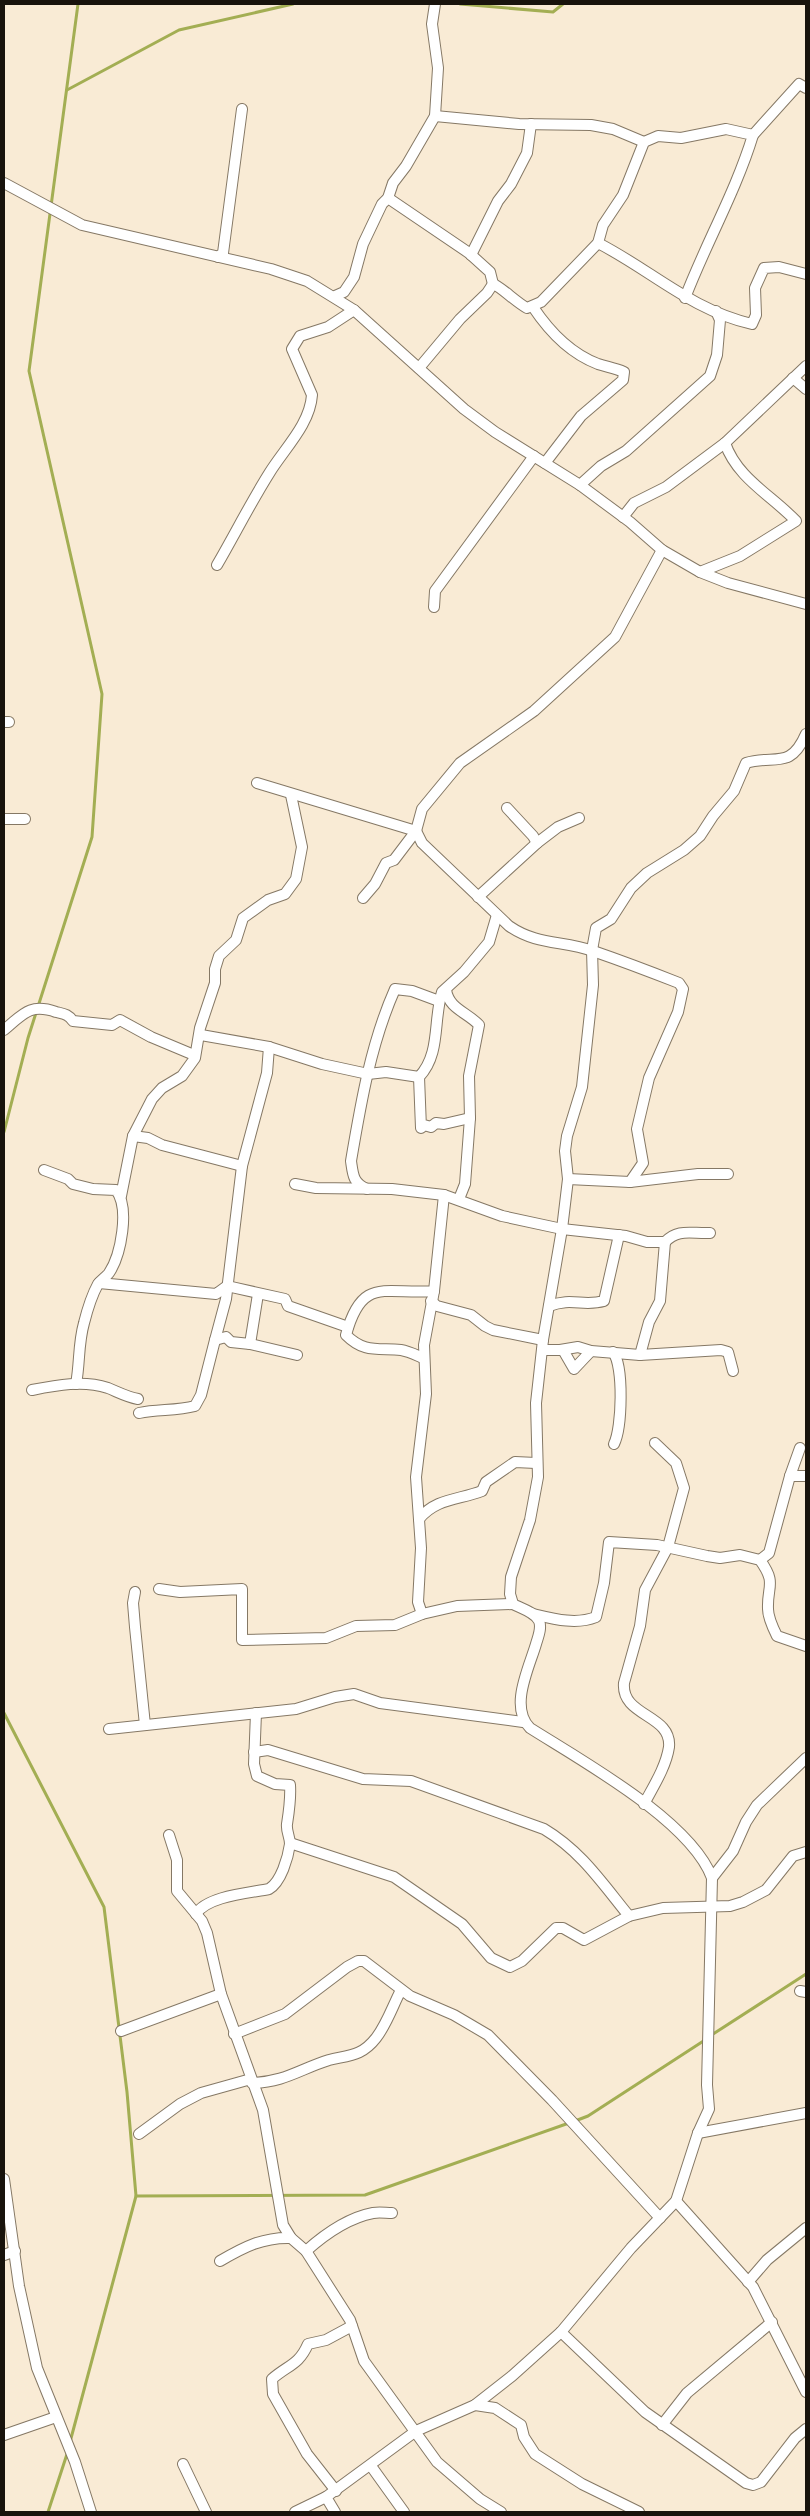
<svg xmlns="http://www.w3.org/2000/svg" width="810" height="2516" font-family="'Asap Condensed',sans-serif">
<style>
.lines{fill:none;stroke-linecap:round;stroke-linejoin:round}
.stream{stroke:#a3ae53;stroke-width:3}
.street-casing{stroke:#857865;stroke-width:12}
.street{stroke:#fff;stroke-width:10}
</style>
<rect width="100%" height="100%" fill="#f9ebd5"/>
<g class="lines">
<!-- stream -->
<g class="stream">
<polyline points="460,4 553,12 563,4"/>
<polyline points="67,90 179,30 293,4"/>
<polyline points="4,1132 28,1038 92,837 102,694 29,371 78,4"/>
<polyline points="4,1713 104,1907 127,2092 136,2196 70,2442"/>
<polyline points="710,2036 806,1974"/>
<polyline points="575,2121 588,2116 705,2040"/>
<polyline points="136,2196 365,2195 569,2123"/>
<polyline points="48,2512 68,2451"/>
</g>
<!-- street casing -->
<g class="street-casing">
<g id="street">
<polyline points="435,116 519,124 591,125 613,129 644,142"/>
<polyline points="753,135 799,84 806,88"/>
<polyline points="4,183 82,225 271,269 307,281 354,310 464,409 495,432 580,485 630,522 662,550 700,572 728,583 806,604"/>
<polyline points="388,198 469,253 490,272 493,284"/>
<path d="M598 243C651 270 691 310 752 324L756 315 755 288 764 268 779 267 806 274"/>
<polyline points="471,255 498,201 511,184 527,153 531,124"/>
<polyline points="218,257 223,253 242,109"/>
<polyline points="335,296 344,292 354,277 363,244 382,204 388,198 393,183 406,166 435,116 438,68 432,24 435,4"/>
<path d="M533 307C549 331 569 353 598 364 607 367 615 368 624 372L623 380 581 416 545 463"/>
<path d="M419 368 460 319 487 293 493 284C500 286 517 303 527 308L541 302 598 243 603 225 623 195 644 142 658 136 681 138 726 129 753 135C736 191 706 243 685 298"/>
<polyline points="793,378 806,389"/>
<polyline points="580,485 601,466 626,451 710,376 717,355 720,320 716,311"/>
<polyline points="623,517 634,503 666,487 725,443 806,366"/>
<path d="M217 565C235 534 251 502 270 472 285 448 310 424 312 395L292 349 300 336 328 327 354 310"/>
<path d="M700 572 740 556 796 521C771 495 737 478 725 443"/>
<polyline points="434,607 435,591 534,456"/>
<polyline points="4,722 9,722"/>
<path d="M257 783 416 831 422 843 509 926C538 946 563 940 593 951 622 961 651 972 679 983L683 989 678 1012 649 1078 637 1129 643 1163 630 1182"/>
<polyline points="4,819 25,819"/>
<polyline points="537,843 558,827 579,818"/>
<polyline points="478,897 537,843 533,836 507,808"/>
<polyline points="363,898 375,884 386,863 394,860 416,831 422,809 460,763 534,711 615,637 662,550"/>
<path d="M446 990C449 1009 467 1012 479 1025L469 1076 470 1118 465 1184 459 1199"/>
<path d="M4 1030C23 1014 30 1003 56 1012 64 1014 68 1014 73 1021L112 1025 120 1020 151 1037 194 1055"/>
<polyline points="201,1035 269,1047 322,1064 368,1074 386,1072 419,1077"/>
<path d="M470 1118 444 1124 436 1123 431 1127 424 1125 421 1128 419 1077C441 1054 433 1020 442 992L464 972 489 942 497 915"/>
<polyline points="133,1136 148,1138 162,1145 242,1166"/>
<path d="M44 1170 68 1179 73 1184 93 1189 116 1190C130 1208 121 1255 109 1273 106 1277 101 1280 98 1284 92 1295 87 1311 84 1323 78 1344 80 1363 76 1384"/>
<polyline points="568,1179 630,1182 698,1174 728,1174"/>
<path d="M295 1184 316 1188 392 1189 444 1195 502 1216 562 1229 626 1236 647 1242H665C678 1228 692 1234 710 1233"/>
<path d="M367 1189C353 1183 353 1175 351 1161 361 1102 371 1043 395 989L412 991 439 1001"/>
<polyline points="121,1196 133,1136 152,1099 162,1088 182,1076 195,1058 200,1028 215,983 215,969 219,956 236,940 243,918 268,900 285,894 296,879 302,847 291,795"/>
<polyline points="99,1283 216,1294 227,1286 285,1299 288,1306 348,1327"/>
<polyline points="431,1301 437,1306 471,1315 485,1326 493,1330 543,1340"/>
<path d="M549 1306C572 1297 583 1307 604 1301L619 1235"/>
<polyline points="215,1340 226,1299 242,1166 267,1073 269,1047"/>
<polyline points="250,1344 297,1355"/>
<polyline points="543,1350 560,1350 578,1347 591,1351 640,1355 721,1350 728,1352 733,1371"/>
<polyline points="563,1350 574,1369 591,1351"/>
<path d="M613 1352C624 1366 622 1428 614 1444"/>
<polyline points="640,1355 649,1322 660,1301 665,1242"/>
<path d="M423 1358C416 1355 408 1351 401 1350 377 1348 364 1353 346 1335 362 1275 386 1295 434 1291L444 1195"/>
<path d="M32 1390C57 1385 83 1380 108 1388 118 1392 127 1397 138 1399"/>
<path d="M139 1413C158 1409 176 1411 195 1406L201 1395 215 1340 226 1337 231 1342 250 1344 258 1294"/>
<polyline points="790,1476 806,1476"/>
<path d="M419 1519C436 1498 459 1500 482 1491L486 1482 515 1462 536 1463"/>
<polyline points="760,1560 769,1553 790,1476 800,1448"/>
<polyline points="159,1589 180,1592 242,1589 242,1640 326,1638 356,1626 395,1625 422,1614 457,1606 513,1604"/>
<polyline points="135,1592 133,1603 135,1627 145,1725"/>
<polyline points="422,1614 418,1602 421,1548 416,1477 426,1394 424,1345 434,1291"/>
<path d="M533 1614C554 1619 576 1625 596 1617L604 1583 609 1542 657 1545 707 1556 720 1558 740 1555 760 1560C777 1584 767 1585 768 1609 768 1618 773 1628 777 1636L806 1646"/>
<polyline points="109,1729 296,1709 335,1697 354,1694 380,1703 523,1722"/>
<path d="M254 1752 268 1750 363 1779 411 1781 544 1829C581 1851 602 1883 629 1916"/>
<path d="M644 1804C653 1787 666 1767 669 1747 672 1714 621 1717 624 1683L640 1626 645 1590 668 1547 684 1488 676 1463 655 1443"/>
<polyline points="169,1835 177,1860 177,1891 202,1921 207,1933 221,1994 263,2110 283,2225 291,2238 306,2251 350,2320 364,2361 437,2462 480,2499 501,2512"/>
<polyline points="290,1843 394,1877 462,1924 491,1958 510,1967 522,1961 556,1928 563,1928 584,1940 629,1916 663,1908 730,1906 743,1902 766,1890 793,1856 806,1852"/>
<polyline points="712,1878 733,1851 746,1822 757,1805 806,1758"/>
<path d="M196 1914C207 1896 249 1893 269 1889 281 1882 288 1858 290 1844 290 1837 286 1831 287 1824 289 1811 291 1799 290 1785L275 1784 257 1776 254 1764 256 1713"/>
<polyline points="800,1991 806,1992"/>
<polyline points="121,2031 221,1994"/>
<polyline points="234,2034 285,2014 347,1967 358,1961 364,1961 410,1996 454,2015 488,2035 552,2100 660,2218"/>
<path d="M252 2083C285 2082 300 2069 329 2060 350 2055 362 2056 376 2038 387 2024 393 2005 401 1990"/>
<polyline points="698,2133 806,2113"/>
<polyline points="139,2134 180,2104 201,2093 251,2079"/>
<polyline points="4,2179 19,2286 37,2368 75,2462 91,2512"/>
<polyline points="676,2201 753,2287 806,2392"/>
<path d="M306 2251C325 2234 347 2218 373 2213 379 2212 386 2213 392 2213"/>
<polyline points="4,2255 15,2251"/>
<path d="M220 2261C244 2247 263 2237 291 2238"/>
<polyline points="748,2282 767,2260 806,2228"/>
<polyline points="561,2332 645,2412 746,2483 753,2485 761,2482 795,2438 806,2429"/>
<polyline points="475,2405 495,2408 521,2425 524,2437 535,2454 582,2484 639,2512"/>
<polyline points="662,2425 687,2393 772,2322"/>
<polyline points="4,2435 56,2417"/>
<polyline points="183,2464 206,2512"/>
<polyline points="371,2466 404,2512"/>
<path d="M336 2491 307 2454 273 2394 272 2379C288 2365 299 2365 308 2344L326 2340 352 2326"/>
<polyline points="326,2497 335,2512"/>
<path d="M295 2512 326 2497 416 2431 475 2405 512 2376 561 2332 631 2248 676 2201 698 2133 709 2109 707 2085 712 1878C691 1821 582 1761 530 1728 509 1707 529 1668 536 1644 538 1637 542 1628 539 1621 535 1612 520 1608 513 1604L510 1594 511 1577 530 1520 538 1477 536 1403 543 1340 562 1229 568 1179 565 1151 567 1136 582 1087 593 985 592 950 596 928 611 919 631 888 647 873 684 850 700 836 713 816 734 791 746 763C774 754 790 771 806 734"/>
</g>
</g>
<!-- street -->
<use href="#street" class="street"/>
</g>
<!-- border -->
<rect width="810" height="2516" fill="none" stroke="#18130c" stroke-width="10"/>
</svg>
